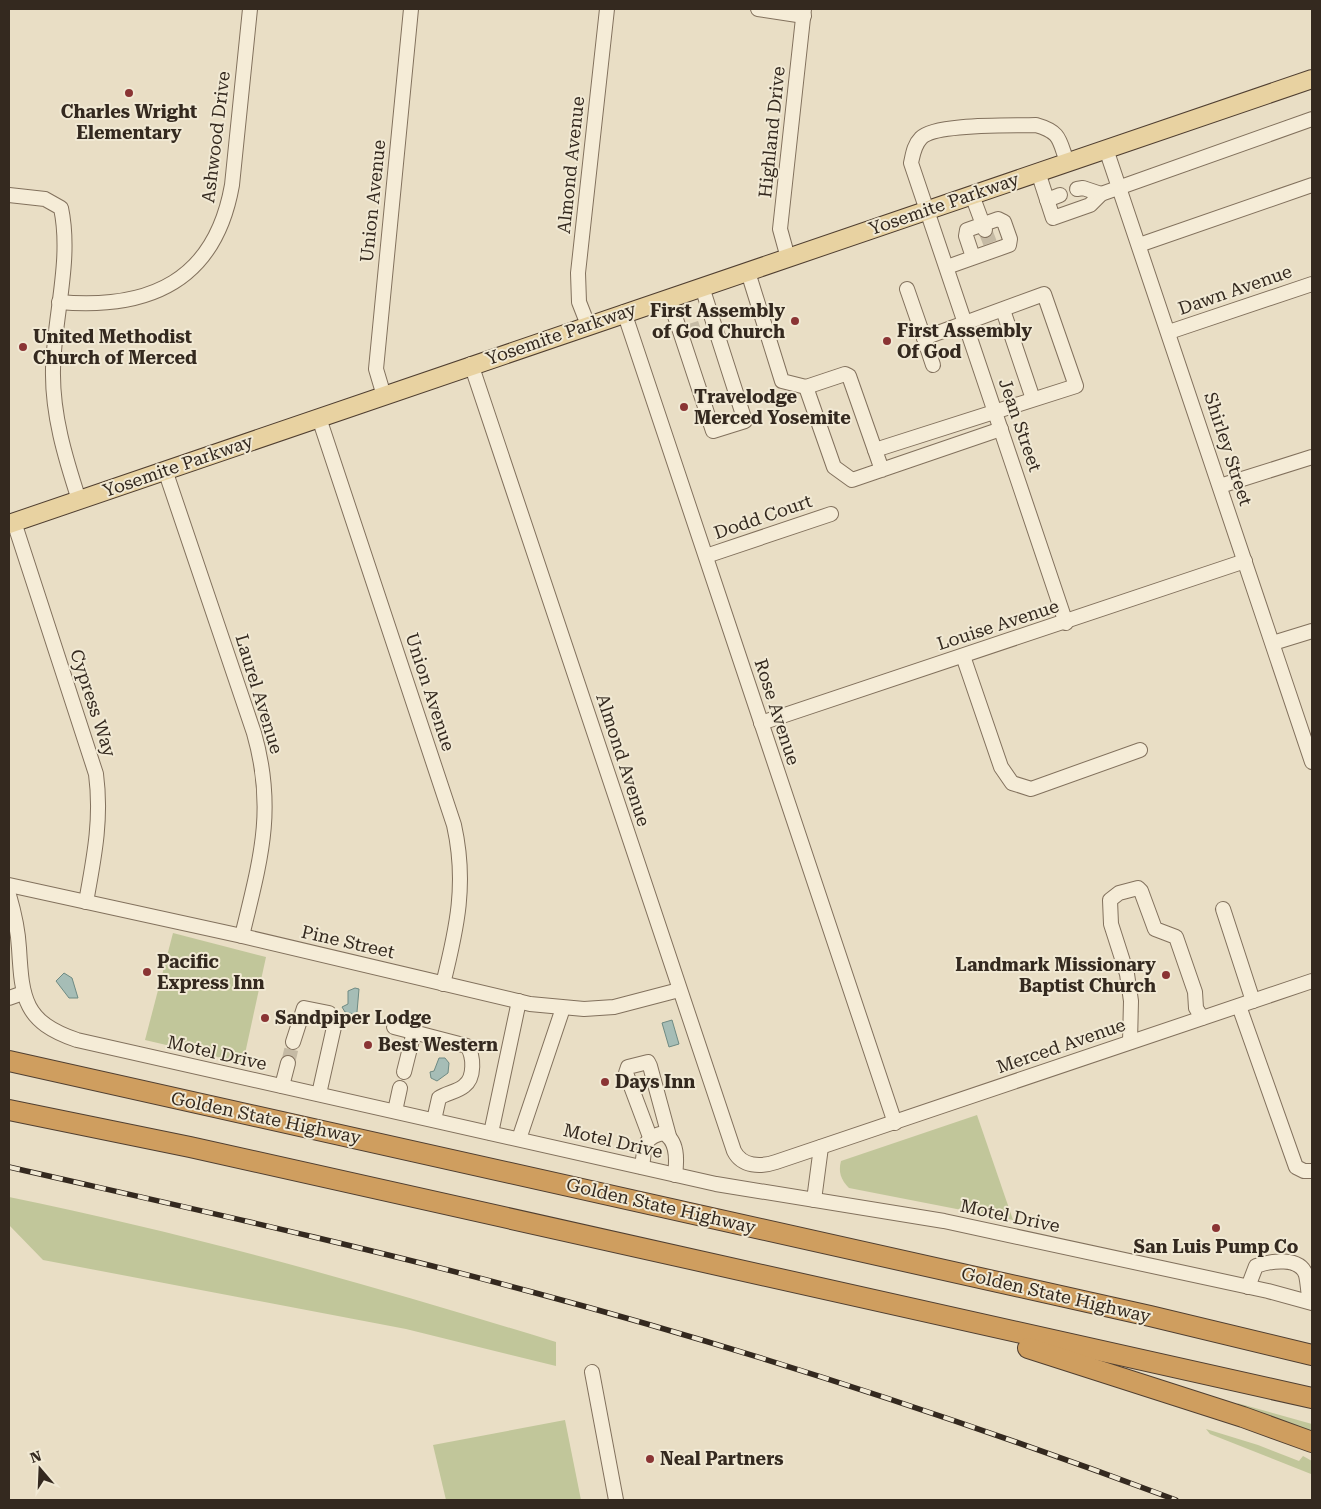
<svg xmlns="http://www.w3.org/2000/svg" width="1321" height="1509" font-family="'Roboto Serif',serif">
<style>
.green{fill:#c1c69a}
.water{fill:#a6bdb6;stroke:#6e8a83}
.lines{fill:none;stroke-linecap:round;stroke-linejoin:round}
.minor-tunnel{stroke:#c5baa4;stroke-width:14;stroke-dasharray:14 7;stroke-linecap:butt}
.minor-casing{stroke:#82715d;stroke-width:16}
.major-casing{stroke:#503f31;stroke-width:20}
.highway-casing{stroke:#503f31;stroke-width:22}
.minor{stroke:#f5ecd7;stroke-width:14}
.major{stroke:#e8d2a1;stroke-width:18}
.highway{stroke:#cf9e5f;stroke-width:20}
.rail-casing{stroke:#34291f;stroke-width:5.5}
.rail{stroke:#f1e9d4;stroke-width:4;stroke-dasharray:11;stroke-linecap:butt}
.poi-dot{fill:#8a3434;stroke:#f1e9d4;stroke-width:2}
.labels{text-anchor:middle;stroke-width:4;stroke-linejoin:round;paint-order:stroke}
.poi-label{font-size:18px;font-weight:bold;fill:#34291f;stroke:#f1e9d4;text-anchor:start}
.street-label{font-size:18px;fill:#34291f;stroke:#f1e9d4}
</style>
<rect width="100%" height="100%" fill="#e9dec5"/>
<!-- green -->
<g class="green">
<polygon points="173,933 266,957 243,1063 145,1040"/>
<path d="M977 1115 1013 1220 849 1188C841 1180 838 1172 841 1161Z"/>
<path d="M9 1197C194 1235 375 1286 556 1342V1366L406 1329 43 1260 9 1225Z"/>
<polygon points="1237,1403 1312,1424 1312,1431 1264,1414 1246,1410"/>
<polygon points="565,1420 581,1500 446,1500 433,1445"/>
<polygon points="1206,1429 1258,1445 1299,1461 1303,1456 1312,1461 1312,1489 1311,1474 1210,1434"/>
</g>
<!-- water -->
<g class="water">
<polygon points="64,973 72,978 78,998 69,998 56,981"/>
<polygon points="355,988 359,989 357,1012 354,1014 345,1012 342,1007 348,1004 348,991"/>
<polygon points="672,1020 679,1044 669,1047 662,1023"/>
<polygon points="439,1058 445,1058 449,1063 448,1073 437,1081 431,1078 430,1072 434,1071"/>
</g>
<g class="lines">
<!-- minor-tunnel -->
<g class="minor-tunnel">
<polyline points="985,230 990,243"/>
<polyline points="687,332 705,326"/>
<polyline points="288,1063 293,1042"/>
</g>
<!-- minor casing -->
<g class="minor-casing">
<g id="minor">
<polyline points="758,9 804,16"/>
<polyline points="1106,149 1312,762"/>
<polyline points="1038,172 1053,218 1090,205 1101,194 1312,119"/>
<polyline points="1077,189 1083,188 1101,194"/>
<path d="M9 195 45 199 61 208C72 260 54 316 53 369 52 414 65 457 79 500"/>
<polyline points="972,195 985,230"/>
<polyline points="1047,200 1060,195"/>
<polyline points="1139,245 1312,185"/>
<polyline points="788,258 780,229 804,9"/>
<polyline points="947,267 1009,245 1010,239 1004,222 998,219 967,230 966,236 973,257"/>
<polyline points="748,272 782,381 806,387"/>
<polyline points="669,298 713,431 745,421 702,287"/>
<path d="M59 302C150 310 215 281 232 185L250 9"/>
<polyline points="1003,310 1033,399"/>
<polyline points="624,312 895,1123"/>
<polyline points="588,325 579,302 578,273 607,9"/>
<polyline points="1169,332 1312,284"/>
<polyline points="924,338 933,365"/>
<path d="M471 364 734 1151C742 1167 761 1167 776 1162L1312 981"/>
<polyline points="384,396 376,369 411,9"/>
<path d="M319 418 454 825C467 883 457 928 443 984"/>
<polyline points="875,450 1076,386 1044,294 924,338 907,289"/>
<path d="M165 470 254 733C276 810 260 861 242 936"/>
<polyline points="882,470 849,376 845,374 806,387 834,467 852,480 1001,429"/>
<polyline points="1220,486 1312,457"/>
<path d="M14 522 96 774C102 819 94 858 86 902"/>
<polyline points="706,556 831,514"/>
<path d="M1066 623 911 163C913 154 914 145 921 138 935 123 1013 126 1036 125 1061 132 1059 140 1067 162"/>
<polyline points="1273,643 1312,631"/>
<polyline points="963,656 1001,767 1012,783 1031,789 1140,750"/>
<polyline points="761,723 1245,561"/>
<polyline points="9,885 242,936 530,1004 584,1009 614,1007 679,990"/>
<path d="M9 895C14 912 18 931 19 948 22 999 24 1022 77 1040L716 1184 944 1221 1268 1291 1312 1303"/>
<polyline points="1223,909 1253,1001"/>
<polyline points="9,998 23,993"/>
<polyline points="1239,1006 1296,1167 1304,1171 1312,1171"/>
<path d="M394 1027 467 1046C474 1056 475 1078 464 1086 457 1092 446 1093 439 1098L434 1120"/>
<polyline points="293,1042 304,1008 329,1013 334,1027 319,1094"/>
<polyline points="1130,1042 1131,1001 1127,974 1111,924 1110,900 1119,893 1138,888 1141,891 1155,929 1176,937 1195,992 1196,1008 1202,1018"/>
<polyline points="404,1072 414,1032"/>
<polyline points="282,1086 288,1063"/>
<polyline points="395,1111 400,1088"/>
<polyline points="491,1133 519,1001"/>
<polyline points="650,1137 626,1073 628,1067 648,1062 650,1066 669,1136"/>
<polyline points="519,1139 563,1008"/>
<path d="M642 1167C645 1148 642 1138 663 1133 678 1140 677 1160 675 1175"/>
<polyline points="814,1200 821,1147"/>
<path d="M1248 1287 1256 1266C1270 1261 1300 1256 1306 1275 1308 1283 1308 1294 1310 1302"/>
<polyline points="592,1372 616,1500"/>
</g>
</g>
<!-- major casing -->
<g class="major-casing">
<polyline id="major" points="9,524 1312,79"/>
</g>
<!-- highway casing -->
<g class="highway-casing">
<g id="highway">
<polyline points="9,1061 1150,1316 1312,1355"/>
<polyline points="9,1110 190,1147 1312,1398"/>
<polyline points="1028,1348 1243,1417 1312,1442"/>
</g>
</g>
<!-- minor -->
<use href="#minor" class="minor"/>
<!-- major -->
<use href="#major" class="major"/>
<!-- highway -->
<use href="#highway" class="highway"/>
<!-- rail casing -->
<g class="rail-casing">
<path id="rail" d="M9 1167C184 1207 358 1245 532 1292 749 1350 965 1421 1176 1500"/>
</g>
<!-- rail -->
<use href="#rail" class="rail"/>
</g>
<!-- markers -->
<g class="poi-dot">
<circle cx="129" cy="93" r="5"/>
<circle cx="795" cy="321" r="5"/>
<circle cx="887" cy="341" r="5"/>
<circle cx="23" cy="347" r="5"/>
<circle cx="684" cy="407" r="5"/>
<circle cx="147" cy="972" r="5"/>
<circle cx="1166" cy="975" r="5"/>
<circle cx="265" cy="1018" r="5"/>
<circle cx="368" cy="1045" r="5"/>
<circle cx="605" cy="1082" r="5"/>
<circle cx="1216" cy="1228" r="5"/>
<circle cx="650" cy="1459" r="5"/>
</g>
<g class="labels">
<!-- poi labels -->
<g class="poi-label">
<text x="129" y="118" text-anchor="middle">Charles Wright<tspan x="129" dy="21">Elementary</tspan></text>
<text x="785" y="317" text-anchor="end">First Assembly<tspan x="785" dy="21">of God Church</tspan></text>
<text x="897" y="337">First Assembly<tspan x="897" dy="21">Of God</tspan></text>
<text x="33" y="343">United Methodist<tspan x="33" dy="21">Church of Merced</tspan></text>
<text x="694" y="403">Travelodge<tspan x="694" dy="21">Merced Yosemite</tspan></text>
<text x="157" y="968">Pacific<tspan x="157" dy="21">Express Inn</tspan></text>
<text x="1156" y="971" text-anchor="end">Landmark Missionary<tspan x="1156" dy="21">Baptist Church</tspan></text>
<text x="275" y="1024">Sandpiper Lodge</text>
<text x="378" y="1051">Best Western</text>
<text x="615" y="1088">Days Inn</text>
<text x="1216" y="1253" text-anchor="middle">San Luis Pump Co</text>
<text x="660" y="1465">Neal Partners</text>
</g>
<!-- street labels -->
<g class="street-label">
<text transform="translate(772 132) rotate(-84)" y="6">Highland Drive</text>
<text transform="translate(216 137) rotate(-83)" y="6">Ashwood Drive</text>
<text transform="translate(571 165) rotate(-84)" y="6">Almond Avenue</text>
<text transform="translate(373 201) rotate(-84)" y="6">Union Avenue</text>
<text transform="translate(944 204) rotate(-19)" y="6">Yosemite Parkway</text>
<text transform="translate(1235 290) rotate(-19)" y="6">Dawn Avenue</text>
<text transform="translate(561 334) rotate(-19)" y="6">Yosemite Parkway</text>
<text transform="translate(1020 425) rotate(71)" y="6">Jean Street</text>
<text transform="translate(1228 449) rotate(72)" y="6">Shirley Street</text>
<text transform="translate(178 466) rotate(-19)" y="6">Yosemite Parkway</text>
<text transform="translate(763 517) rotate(-19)" y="6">Dodd Court</text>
<text transform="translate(998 625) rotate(-18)" y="6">Louise Avenue</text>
<text transform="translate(430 692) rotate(72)" y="6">Union Avenue</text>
<text transform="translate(259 694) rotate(73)" y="6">Laurel Avenue</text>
<text transform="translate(93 703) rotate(72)" y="6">Cypress Way</text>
<text transform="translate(777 712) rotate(72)" y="6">Rose Avenue</text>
<text transform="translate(623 760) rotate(72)" y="6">Almond Avenue</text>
<text transform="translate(348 942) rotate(13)" y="6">Pine Street</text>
<text transform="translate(1061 1046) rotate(-19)" y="6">Merced Avenue</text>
<text transform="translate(217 1053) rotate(13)" y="6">Motel Drive</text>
<text transform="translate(266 1118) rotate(12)" y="6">Golden State Highway</text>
<text transform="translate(613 1141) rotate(13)" y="6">Motel Drive</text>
<text transform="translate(661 1206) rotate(13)" y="6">Golden State Highway</text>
<text transform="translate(1010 1216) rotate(12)" y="6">Motel Drive</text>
<text transform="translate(1056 1295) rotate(13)" y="6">Golden State Highway</text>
</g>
</g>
<!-- border -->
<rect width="1321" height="1509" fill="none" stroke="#34291f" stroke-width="20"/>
<!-- north arrow -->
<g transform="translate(40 1469) rotate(341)" stroke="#f1e9d4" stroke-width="4" paint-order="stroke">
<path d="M0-4L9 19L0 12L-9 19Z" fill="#34291f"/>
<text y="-8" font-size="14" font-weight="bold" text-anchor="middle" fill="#34291f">N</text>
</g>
</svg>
